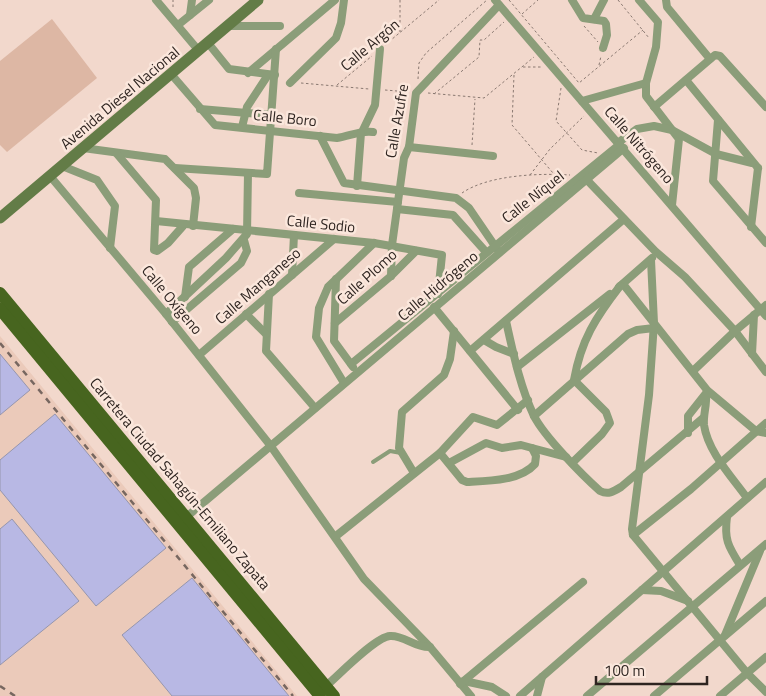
<svg xmlns="http://www.w3.org/2000/svg" width="766" height="696" font-family="'Titillium Web',sans-serif">
<style>
.built{fill:#ebcaba}
.green{fill:#ddb7a4}
.building{fill:#b8b8e4;stroke:#9696ad}
.lines{fill:none;stroke-linecap:round;stroke-linejoin:round}
.path{stroke:#8a7971;stroke-width:1;stroke-dasharray:2.5 2.5;stroke-linecap:butt}
.lane{stroke:#8b9d79;stroke-width:4}
.street{stroke:#8b9d79;stroke-width:8}
.secondary{stroke:#637c47;stroke-width:11}
.primary{stroke:#47651f;stroke-width:12}
.rail{stroke:#776760;stroke-width:2.5;stroke-dasharray:6 6;stroke-linecap:butt}
.labels{text-anchor:middle;stroke-width:5;stroke-linejoin:round;paint-order:stroke}
.street-label{font-size:15px;fill:#2e2420;stroke:#fbe7dc}
</style>
<rect width="100%" height="100%" fill="#f2d8cc"/>
<!-- built -->
<polygon class="built" points="0,336 297,696 0,696"/>
<!-- green -->
<polygon class="green" points="52,19 97,78 7,152 0,145 0,61"/>
<!-- building -->
<g class="building">
<polygon points="0,354 30,390 0,415"/>
<polygon points="55,414 166,548 96,606 0,490 0,460"/>
<polygon points="12,519 79,601 0,665 0,529"/>
<polygon points="192,578 289,696 172,696 122,635"/>
</g>
<g class="lines">
<!-- path -->
<g class="path">
<polyline points="400,0 400,32"/>
<polyline points="509,0 579,83 643,30"/>
<polyline points="618,0 649,38"/>
<polyline points="173,7 173,0"/>
<polyline points="522,14 538,0"/>
<polyline points="584,26 598,42"/>
<polyline points="385,45 439,0"/>
<polyline points="599,65 601,56"/>
<polyline points="523,67 542,67"/>
<polyline points="514,75 512,125 553,173"/>
<polyline points="418,79 419,63 426,53 487,0"/>
<polyline points="301,83 369,89"/>
<polyline points="337,85 372,56"/>
<polyline points="561,88 556,121 582,150 598,153"/>
<polyline points="385,90 409,92"/>
<polyline points="428,93 484,98 534,57"/>
<polyline points="434,94 479,57 480,40 484,40 504,22"/>
<polyline points="472,145 475,99"/>
<polyline points="530,175 550,149 584,116"/>
<path d="M462 193C488 175 539 173 570 175"/>
</g>
<!-- lane -->
<polyline class="lane" points="373,462 390,451 401,453"/>
<!-- street -->
<g class="street">
<polyline points="156,0 199,51"/>
<polyline points="495,0 766,316"/>
<polyline points="572,0 583,18 604,21 606,24 607,35 603,48"/>
<polyline points="639,0 658,22 656,47 646,83 646,96 679,139 672,205"/>
<polyline points="666,0 667,7 710,59"/>
<polyline points="190,15 192,0"/>
<polyline points="594,19 604,0"/>
<polyline points="178,25 209,0"/>
<polyline points="228,26 280,26"/>
<polyline points="208,43 229,69 275,75"/>
<polyline points="248,73 335,0"/>
<path d="M171 74 215 125 337 138C350 136 361 130 373 132"/>
<polyline points="686,80 758,168"/>
<polyline points="290,83 336,38 341,23 344,0"/>
<polyline points="582,101 646,83"/>
<polyline points="654,107 715,55 720,56 766,107"/>
<polyline points="200,109 272,115"/>
<polyline points="718,120 713,181 766,243"/>
<polyline points="242,127 247,107 268,75"/>
<polyline points="363,130 375,105 380,49"/>
<polyline points="320,136 344,183 456,198 469,208 497,249"/>
<polyline points="619,142 637,129 654,126 672,130 716,154 752,163"/>
<polyline points="409,147 493,156"/>
<polyline points="83,148 165,159 194,188 196,198 193,226"/>
<polyline points="117,154 156,200 154,250 157,251 168,243 183,226"/>
<polyline points="62,166 97,180 115,206 110,248"/>
<polyline points="175,168 267,174 276,49"/>
<polyline points="50,176 166,314 270,445 364,579 430,647 471,696"/>
<polyline points="587,180 655,251 685,277 735,331 766,372"/>
<polyline points="357,186 361,133"/>
<polyline points="299,193 398,202"/>
<polyline points="397,209 453,215 486,252"/>
<polyline points="156,221 374,243 442,255 438,294"/>
<polyline points="751,227 758,168"/>
<polyline points="651,260 654,323 649,395 632,529 633,535 747,673 766,692"/>
<polyline points="292,275 294,235"/>
<polyline points="391,276 392,245 404,158 409,147 416,93 499,5"/>
<polyline points="336,279 334,341 353,367"/>
<polyline points="623,284 707,390 756,431 766,433"/>
<polyline points="619,287 652,258"/>
<polyline points="269,294 266,351 315,408"/>
<polyline points="185,297 189,267 233,229"/>
<polyline points="434,307 518,410"/>
<polyline points="166,314 226,258 247,234 248,173"/>
<polyline points="246,314 266,334"/>
<path d="M506 321C513 352 520 387 534 416 544 436 582 475 600 491 608 495 613 492 621 487L703 418"/>
<polyline points="172,322 241,263 247,251 244,240"/>
<polyline points="335,323 391,276 416,251"/>
<polyline points="484,340 496,347 514,354"/>
<polyline points="470,351 624,219"/>
<polyline points="752,354 754,315"/>
<polyline points="199,355 334,239"/>
<polyline points="351,364 620,144"/>
<polyline points="517,367 610,294"/>
<polyline points="693,371 735,331 766,305"/>
<polyline points="344,383 316,337 319,308 328,287 374,243"/>
<path d="M706 395C707 405 703 415 704 425 708 452 732 477 747 498"/>
<polyline points="534,416 628,334 637,330 654,328"/>
<polyline points="688,433 688,416 707,392"/>
<path d="M440 453 462 480 467 482C488 481 520 481 535 464L536 456 532 448 566 457"/>
<polyline points="449,463 486,443 502,448 521,445 532,448"/>
<path d="M572 463 602 434 610 423 606 412 574 380C581 340 596 317 620 286"/>
<polyline points="414,473 399,448 402,412 444,375 450,359 454,331"/>
<path d="M727 517C724 539 728 546 740 565"/>
<polyline points="184,519 624,148"/>
<polyline points="633,535 691,489 766,423"/>
<polyline points="336,536 440,453 473,417 497,425 528,400"/>
<polyline points="642,590 661,591 688,601"/>
<polyline points="725,635 760,551"/>
<polyline points="464,681 492,687 506,696"/>
<polyline points="460,684 583,582"/>
<path d="M326 686C338 676 375 637 390 636 404 635 415 648 430 647"/>
<polyline points="520,696 766,482"/>
<polyline points="537,696 542,677"/>
<polyline points="587,696 766,544"/>
<polyline points="654,696 766,601"/>
<polyline points="720,696 766,657"/>
</g>
<!-- secondary -->
<polyline class="secondary" points="0,218 258,0"/>
<!-- primary -->
<g class="primary">
<polyline points="0,293 334,696"/>
<polyline points="0,309 320,696"/>
</g>
<!-- rail -->
<g class="rail">
<polyline points="0,343 293,696"/>
<polyline points="0,686 15,696"/>
</g>
</g>
<g class="labels">
<!-- street labels -->
<g class="street-label">
<text transform="translate(370 45) rotate(-40)" y="5">Calle Argón</text>
<text transform="translate(120 98) rotate(-40)" y="5">Avenida Diesel Nacional</text>
<text transform="translate(285 118) rotate(6)" y="5">Calle Boro</text>
<text transform="translate(397 121) rotate(-80)" y="5">Calle Azufre</text>
<text transform="translate(639 145) rotate(49)" y="5">Calle Nitrógeno</text>
<text transform="translate(533 197) rotate(-38)" y="5">Calle Níquel</text>
<text transform="translate(321 224) rotate(6)" y="5">Calle Sodio</text>
<text transform="translate(367 277) rotate(-42)" y="5">Calle Plomo</text>
<text transform="translate(258 286) rotate(-41)" y="5">Calle Manganeso</text>
<text transform="translate(438 286) rotate(-40)" y="5">Calle Hidrógeno</text>
<text transform="translate(172 300) rotate(50)" y="5">Calle Oxígeno</text>
<text transform="translate(180 484) rotate(50)" y="5">Carretera Ciudad Sahagún-Emiliano Zapata</text>
</g>
</g>
<!-- scale -->
<path d="M596 676v8h111v-8" fill="none" stroke="#2e2420" stroke-width="2.5"/>
<text x="604" y="676" font-size="15" fill="#2e2420" stroke="#fbe7dc" stroke-width="4" paint-order="stroke">100 m</text>
</svg>
